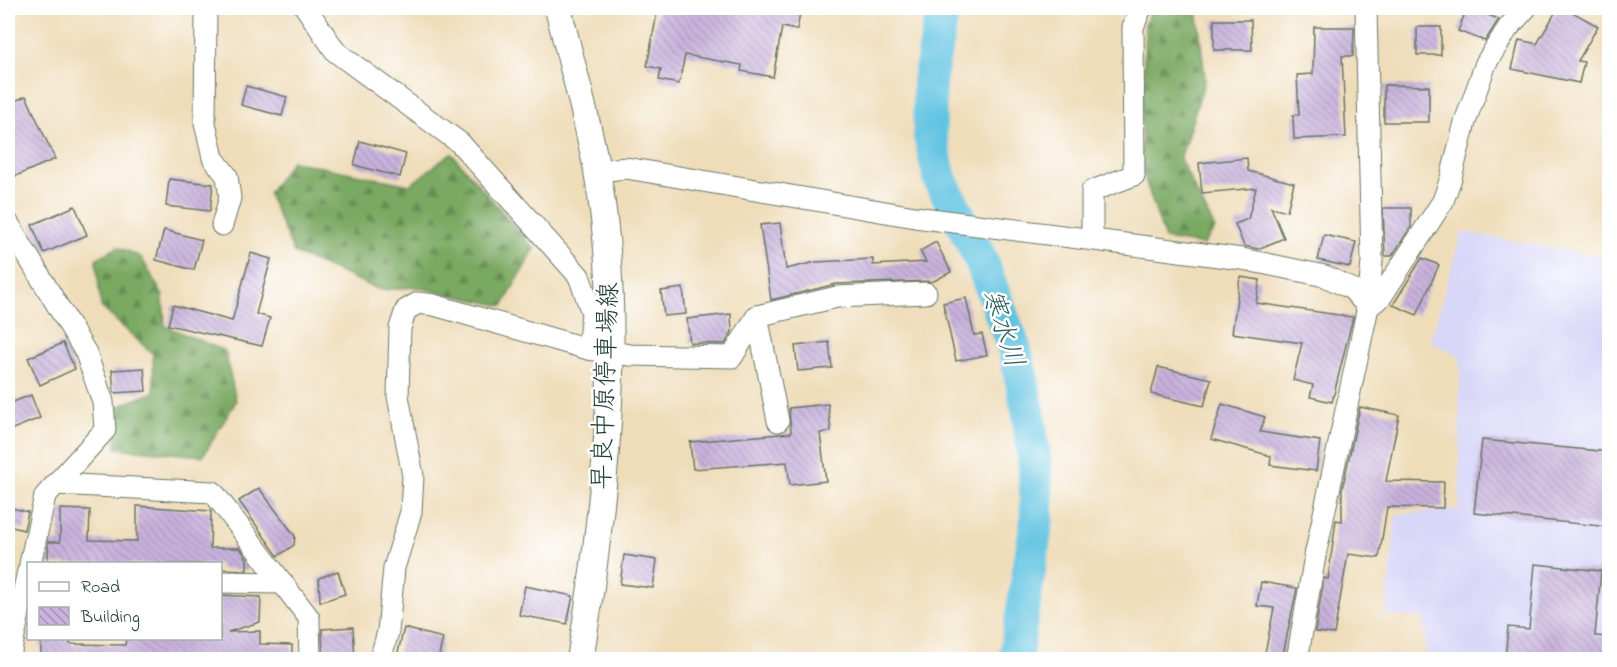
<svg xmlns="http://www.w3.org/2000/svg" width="1617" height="667" font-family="'Indie Flower','Klee One',sans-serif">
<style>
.built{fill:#d8d7f8}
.forest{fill:url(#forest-firs);stroke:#4c734b;stroke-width:1.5}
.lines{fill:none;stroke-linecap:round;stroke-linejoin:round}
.river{stroke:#64c4e2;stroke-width:34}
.building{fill:url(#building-back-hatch)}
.minor-casing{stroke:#687563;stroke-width:23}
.major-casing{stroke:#687563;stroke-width:28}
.minor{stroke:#fff;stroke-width:21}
.major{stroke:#fff;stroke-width:26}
.labels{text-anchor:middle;stroke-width:5;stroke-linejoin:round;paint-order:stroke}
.street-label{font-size:26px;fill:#1f3d34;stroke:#fff}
.water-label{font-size:27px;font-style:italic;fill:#305f60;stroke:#fff}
</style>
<defs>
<pattern id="forest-firs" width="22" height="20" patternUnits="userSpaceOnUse" patternTransform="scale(1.5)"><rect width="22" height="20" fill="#7aa962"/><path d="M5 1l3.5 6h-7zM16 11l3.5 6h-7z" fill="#638b52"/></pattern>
<pattern id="building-back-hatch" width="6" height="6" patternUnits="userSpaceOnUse" patternTransform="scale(1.5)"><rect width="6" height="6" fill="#c9b3dd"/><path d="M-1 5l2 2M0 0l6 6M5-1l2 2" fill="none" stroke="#a393b4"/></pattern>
</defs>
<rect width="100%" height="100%" fill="#fff"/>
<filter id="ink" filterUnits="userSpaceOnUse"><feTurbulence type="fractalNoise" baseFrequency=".0167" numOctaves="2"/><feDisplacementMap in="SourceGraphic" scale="12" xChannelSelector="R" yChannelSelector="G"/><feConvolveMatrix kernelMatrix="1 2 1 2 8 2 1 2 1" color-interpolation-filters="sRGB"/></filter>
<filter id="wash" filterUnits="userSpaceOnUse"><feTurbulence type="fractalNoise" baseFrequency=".008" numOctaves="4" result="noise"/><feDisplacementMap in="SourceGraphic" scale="24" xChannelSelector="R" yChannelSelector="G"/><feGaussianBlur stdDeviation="1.35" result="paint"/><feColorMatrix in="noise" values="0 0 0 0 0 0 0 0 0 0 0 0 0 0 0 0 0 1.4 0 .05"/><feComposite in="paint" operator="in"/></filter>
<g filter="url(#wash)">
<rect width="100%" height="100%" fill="#efddba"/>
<!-- built -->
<polygon class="built" points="1462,232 1609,258 1609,659 1426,659 1424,617 1386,616 1396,515 1459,509 1460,356 1430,341"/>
<!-- forest -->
<g class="forest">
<polygon points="1151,8 1197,8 1205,80 1180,159 1215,229 1203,245 1165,239 1141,167 1145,25"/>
<polygon points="451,153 534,249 503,306 415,287 380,290 294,253 268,193 292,161 410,185"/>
<polygon points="118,247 141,257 163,296 165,326 225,351 236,401 203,456 116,448 117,407 154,392 153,354 101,307 96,259"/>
</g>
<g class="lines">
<!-- river -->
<polyline class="river" points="943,8 929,82 930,136 940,179 980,258 1015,350 1028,410 1035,466 1037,519 1015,660"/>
</g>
<g id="blocks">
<!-- building -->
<g class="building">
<polygon points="658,8 801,8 797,30 782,27 773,77 741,71 742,65 685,55 679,84 659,80 661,69 647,66"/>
<polygon points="1467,8 1499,19 1485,41 1458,31"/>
<polygon points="1558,8 1565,8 1598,26 1578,61 1584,62 1579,83 1512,69 1519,40 1537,44"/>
<polygon points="1214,20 1251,20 1252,50 1214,50"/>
<polygon points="1314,27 1354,27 1353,56 1342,56 1346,137 1294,139 1293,115 1299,115 1297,75 1313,74"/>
<rect x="1417" y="27" width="24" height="28"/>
<polygon points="1384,85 1429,86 1429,122 1384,122"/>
<polygon points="246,86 287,97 282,116 241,105"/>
<polygon points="26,96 55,159 16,176 8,157 8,104"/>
<polygon points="360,141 406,154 400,177 354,165"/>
<polygon points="1247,158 1248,171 1294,183 1287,211 1271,207 1284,238 1258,249 1244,246 1235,224 1248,219 1256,188 1202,193 1199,163"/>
<polygon points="169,179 213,184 210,211 166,206"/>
<polygon points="75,206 87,235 44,253 32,225"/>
<polygon points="1383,208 1411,208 1411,227 1392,256 1385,256"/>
<polygon points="780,223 786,269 816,262 873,259 873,265 926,262 920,251 936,242 951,272 934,281 836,284 771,300 760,225"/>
<polygon points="164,230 202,240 194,270 156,260"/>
<polygon points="1324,235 1356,242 1350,267 1318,260"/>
<polygon points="251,253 271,259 256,314 270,318 262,346 168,325 173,305 232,321"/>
<polygon points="1422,258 1439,265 1417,315 1393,305"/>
<polygon points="1240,277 1260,280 1256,303 1353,317 1332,402 1310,397 1313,385 1293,380 1302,343 1232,333"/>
<polygon points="683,288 686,314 664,316 661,291"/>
<polygon points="966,298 974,335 982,334 987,355 956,361 943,303"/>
<polygon points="731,314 732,332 725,344 690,343 687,319"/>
<polygon points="829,342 832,368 798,371 795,346"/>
<polygon points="63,343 75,369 40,385 28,358"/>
<polygon points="1158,367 1211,379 1204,406 1151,394"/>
<polygon points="144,368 146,391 114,393 112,370"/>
<polygon points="31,395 40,418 8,431 8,404"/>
<polygon points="828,404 831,431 820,433 826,481 790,485 787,462 693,469 690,442 791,433 789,408"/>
<polygon points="1222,404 1265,417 1260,432 1320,441 1316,471 1270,465 1271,456 1211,439"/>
<polygon points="1360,407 1399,415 1386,481 1444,482 1443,508 1387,507 1379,558 1348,554 1334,634 1315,632 1324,578 1328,579 1336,520 1342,521 1342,490"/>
<polygon points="1482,440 1610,452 1610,527 1474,513"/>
<polygon points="259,488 295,536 294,545 278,556 239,501"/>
<polygon points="137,506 211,511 210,548 240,548 247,558 247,570 220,569 220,564 48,564 48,542 60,542 60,509 90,510 89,540 137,541"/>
<polygon points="8,507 28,512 24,530 8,526"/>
<polygon points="624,555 657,560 653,588 620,584"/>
<polygon points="1535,564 1601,571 1595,636 1610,637 1610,660 1505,660 1508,627 1529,629"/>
<polygon points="338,571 345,594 320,602 319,578"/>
<polygon points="1261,582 1297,588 1282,660 1264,658 1274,608 1257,606"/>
<polygon points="525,586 573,596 567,624 519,615"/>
<polygon points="220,595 261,597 260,622 228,632 260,631 260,644 292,645 292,660 41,660 41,639 70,639 70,644 125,645 126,639 220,639"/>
<polygon points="353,627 355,658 323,659 322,629"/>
<polygon points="404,628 443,638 438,660 396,660"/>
</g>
</g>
</g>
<g filter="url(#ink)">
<use href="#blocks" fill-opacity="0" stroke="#687563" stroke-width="1.5"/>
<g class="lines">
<!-- minor casing -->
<g class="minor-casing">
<g id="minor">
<polyline points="206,8 205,123 213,158 227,176 230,198 222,225"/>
<polyline points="306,8 336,52 460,143 579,276 592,313 588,349"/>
<polyline points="597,171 626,168 915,217 1242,259 1325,276 1352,289 1368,307"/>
<polyline points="8,223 86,353 103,402 105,430 45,496 30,564"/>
<polyline points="1092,238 1092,191 1134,175 1133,27 1141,8"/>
<polyline points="1368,307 1381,297 1443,201 1451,178 1465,122 1486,63 1508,28 1526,8"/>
<polyline points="757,316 778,421"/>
<polyline points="56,484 213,492 309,618 310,660"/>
<polyline points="220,582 283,583"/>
<polyline points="9,660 28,571"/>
<polyline points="380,660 388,632 394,568 411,512 413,476 398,396 400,328 406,310 418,303 434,305 588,349 630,355 732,357 757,316 837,297 926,293"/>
<polyline points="1297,660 1315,556 1368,307 1372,261 1366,8"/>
</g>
</g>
<!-- major casing -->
<g class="major-casing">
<path id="major" d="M558 8C571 62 587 116 597 171 625 328 605 504 580 660"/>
</g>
<!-- minor -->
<use href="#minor" class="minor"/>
<!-- major -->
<use href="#major" class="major"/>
</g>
</g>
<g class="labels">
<!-- street labels -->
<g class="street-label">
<text transform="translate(604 386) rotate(-88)" y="9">早良中原停車場線</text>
</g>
<!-- water labels -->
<g class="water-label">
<text transform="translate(1004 328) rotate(72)" y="9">寒水川</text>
</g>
</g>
<!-- margin -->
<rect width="1617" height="667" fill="none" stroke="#fff" stroke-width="30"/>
<!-- legend -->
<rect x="27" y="562" width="195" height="78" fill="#ffffff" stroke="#a5b1ae" stroke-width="1.5"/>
<rect x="39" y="582" width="30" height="9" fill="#ffffff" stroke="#a5b1ae" stroke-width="1.5"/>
<text x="81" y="592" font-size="18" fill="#1f3d34">Road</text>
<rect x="39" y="607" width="30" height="18" fill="url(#building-back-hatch)" stroke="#a5b1ae" stroke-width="1.5"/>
<text x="81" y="622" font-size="18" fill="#1f3d34">Building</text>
</svg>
